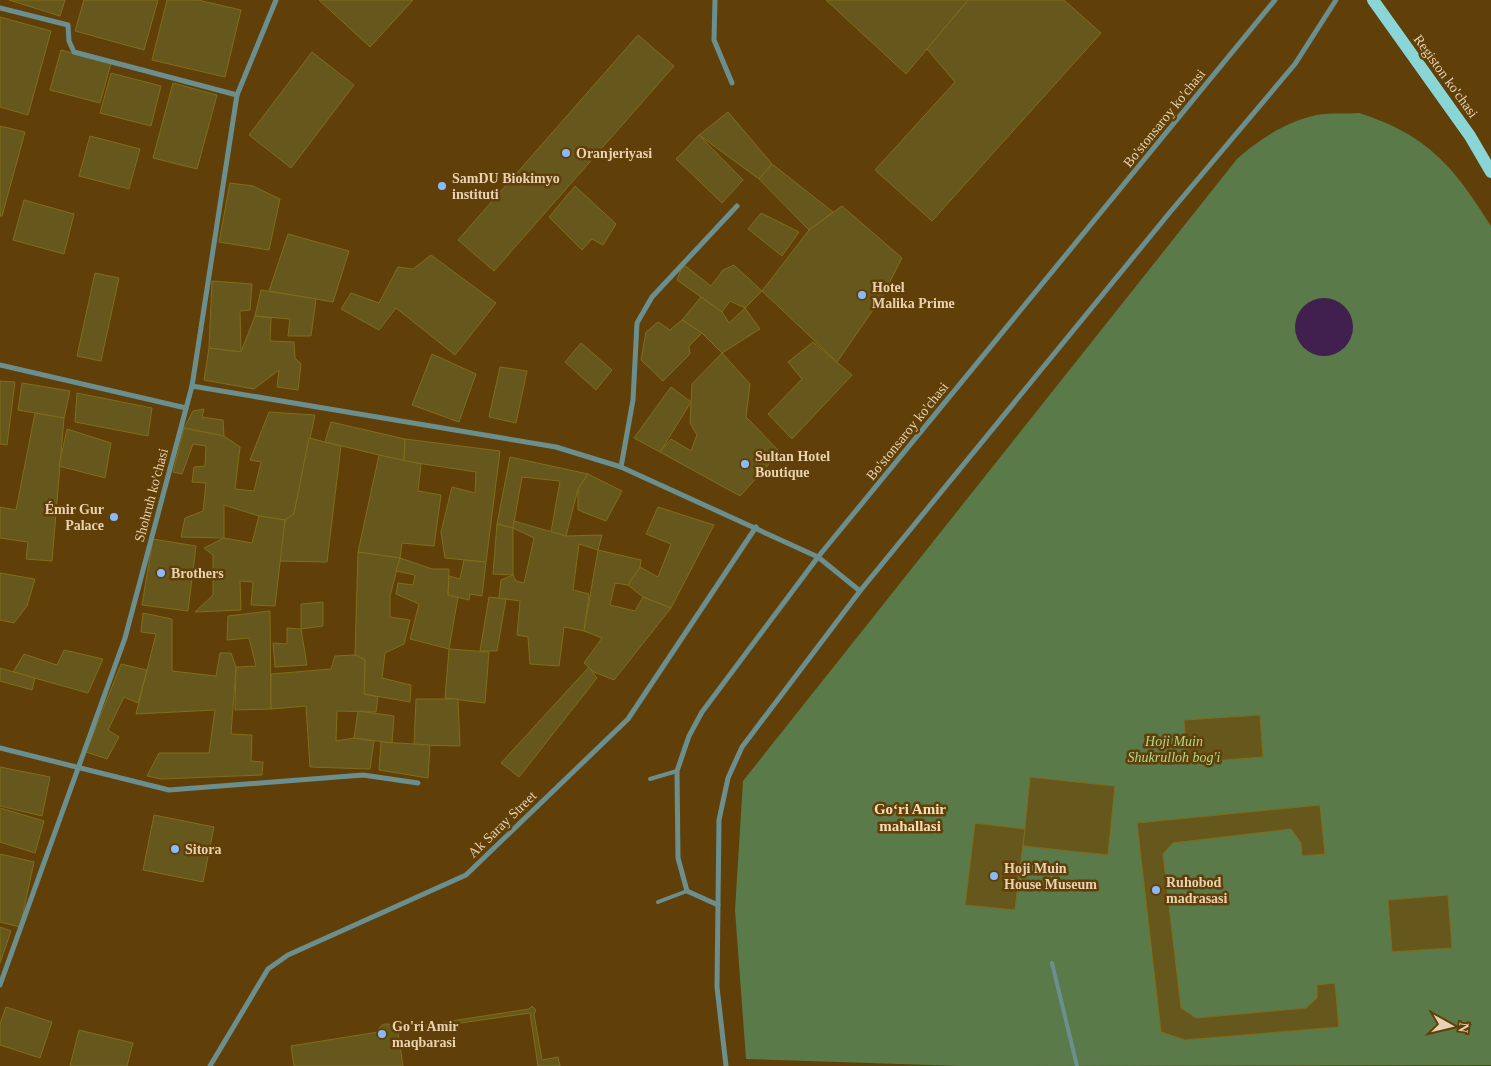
<svg xmlns="http://www.w3.org/2000/svg" width="1491" height="1066" font-family="Georgia,serif">
<style>
.green{fill:#5a7a49}
.water{fill:#411f4e}
.building{fill:#66581d;stroke:#806d1d}
.lines{fill:none;stroke-linecap:round;stroke-linejoin:round}
.service{stroke:#6b8f8f;stroke-width:4}
.minor{stroke:#6b8f8f;stroke-width:5}
.primary{stroke:#8ad5d5;stroke-width:12}
.poi-dot{fill:#88bafc;stroke:#604008;stroke-width:2}
.labels{text-anchor:middle;stroke-width:5;stroke-linejoin:round;paint-order:stroke}
.street-label{font-size:14px;fill:#e9d2b2;stroke:#604008}
.poi-label{font-size:14px;font-weight:bold;fill:#e9d2b2;stroke:#604008;text-anchor:start}
.park-label{font-size:14px;font-style:italic;fill:#a8dc8e;stroke:#604008}
.neighbourhood-label{font-size:15px;font-weight:bold;fill:#faddb7;stroke:#604008}
</style>
<rect width="100%" height="100%" fill="#604008"/>
<!-- green -->
<path class="green" d="M1359 113C1428 135 1454 167 1491 226V1065L961 1066 746 1059 735 910 743 781 1237 159C1261 138 1291 118 1324 114 1335 113 1347 114 1359 113Z"/>
<!-- water -->
<circle class="water" cx="1324" cy="327" r="29"/>
<!-- building -->
<g class="building">
<polygon points="9,0 65,0 60,16"/>
<polygon points="84,0 158,0 144,50 75,31"/>
<polygon points="167,0 198,0 241,10 225,77 152,60"/>
<polygon points="319,0 413,0 370,47"/>
<polygon points="826,0 968,0 906,74"/>
<polygon points="968,0 1064,0 1101,33 932,221 875,170 955,82 927,49"/>
<polygon points="0,17 51,31 28,115 0,107"/>
<polygon points="638,35 674,66 494,271 458,240"/>
<polygon points="61,50 111,63 100,103 50,90"/>
<polygon points="312,52 354,85 291,168 249,135"/>
<polygon points="111,73 161,86 151,126 100,113"/>
<polygon points="173,83 217,95 197,169 153,158"/>
<polygon points="728,112 772,164 759,179 699,135"/>
<polygon points="0,126 25,132 2,216 0,216"/>
<polygon points="699,135 743,180 722,203 676,159"/>
<polygon points="90,136 140,149 129,189 79,176"/>
<polygon points="772,164 833,212 809,230 759,179"/>
<polygon points="230,183 253,186 280,199 269,250 219,242"/>
<polygon points="575,186 616,224 603,245 592,239 582,250 549,217"/>
<polygon points="24,200 74,214 64,254 13,240"/>
<polygon points="842,206 902,258 882,297 837,362 762,291 809,230"/>
<polygon points="761,213 799,232 782,256 748,229"/>
<polygon points="288,234 349,251 333,302 269,291"/>
<polygon points="431,255 496,303 455,355 396,308 379,330 341,309 351,293 379,303 398,267 413,269"/>
<polygon points="683,264 711,286 723,270 734,265 762,291 745,308 730,301 722,312 677,280"/>
<polygon points="95,273 119,278 101,361 77,356"/>
<polygon points="212,281 252,284 250,310 240,311 241,352 209,348"/>
<polygon points="261,290 316,299 311,336 288,336 290,319 255,316"/>
<polygon points="701,297 722,312 729,323 745,308 760,329 722,353 702,333 682,320"/>
<polygon points="255,316 271,318 270,341 294,342 295,358 301,364 298,390 277,387 279,370 254,389 204,380 209,348 241,352"/>
<polygon points="682,320 702,333 689,346 690,354 663,381 641,360 646,332 658,322 670,330"/>
<polygon points="813,342 852,375 792,439 768,414 802,379 788,362"/>
<polygon points="581,343 612,370 596,390 565,362"/>
<polygon points="722,353 750,384 746,417 780,452 740,496 660,452 671,439 691,451 697,435 690,423 692,384"/>
<polygon points="432,354 476,374 459,422 412,405"/>
<polygon points="500,367 527,371 516,423 489,417"/>
<polygon points="0,381 15,382 7,445 0,444"/>
<polygon points="22,383 70,391 64,418 18,410"/>
<polygon points="671,387 691,402 660,452 634,438"/>
<polygon points="77,393 152,408 148,436 75,422"/>
<polygon points="204,409 202,417 223,420 224,436 184,428 193,411"/>
<polygon points="269,412 315,415 294,514 285,520 259,516 224,505 224,538 181,537 185,518 203,511 206,483 192,482 194,467 205,466 206,446 193,444 182,474 173,472 184,428 224,436 240,447 235,489 254,491 261,462 250,460"/>
<polygon points="35,413 64,418 52,561 26,559 28,542 0,538 0,507 16,510"/>
<polygon points="331,422 405,439 404,461 325,442"/>
<polygon points="67,429 111,443 105,478 59,466"/>
<polygon points="309,438 341,446 327,562 278,561 285,520 294,514"/>
<polygon points="405,439 500,451 486,562 445,558 441,532 452,487 475,493 476,472 404,461"/>
<polygon points="379,455 421,464 418,491 441,495 434,546 402,543 400,558 358,552"/>
<polygon points="510,457 588,474 578,489 566,536 551,532 560,481 522,477 513,528 497,524"/>
<polygon points="588,474 622,491 606,521 578,510 578,489"/>
<polygon points="658,507 714,525 671,608 643,597 628,585 640,567 658,577 671,544 646,534"/>
<polygon points="259,516 285,520 275,606 251,605 253,582 240,581 241,610 195,612 213,595 213,555 204,548 224,538 252,543"/>
<polygon points="514,521 566,536 602,535 598,550 579,544 573,590 589,594 584,631 564,627 559,666 530,664 528,637 517,635 520,601 499,598 501,580 513,575 516,581 524,583 534,538 513,528"/>
<polygon points="497,524 513,528 513,575 493,574"/>
<polygon points="153,539 196,546 188,611 142,605"/>
<polygon points="598,550 641,560 640,567 628,585 615,583 610,605 635,611 643,597 671,608 614,680 594,672 584,663 602,638 584,631"/>
<polygon points="358,552 400,558 390,596 390,617 410,620 404,644 385,653 382,678 411,685 410,702 364,694 365,660 355,655"/>
<polygon points="400,558 432,569 449,569 448,595 458,597 449,649 410,639 419,604 396,594 398,583 413,585 415,575 396,571"/>
<polygon points="464,560 486,562 482,596 470,594 469,600 448,595 449,576 460,579"/>
<polygon points="0,573 35,579 27,606 14,623 0,620"/>
<polygon points="489,597 506,599 497,651 480,651"/>
<polygon points="323,602 323,626 301,629 301,604"/>
<polygon points="270,611 271,709 235,710 236,667 256,666 249,638 227,640 228,616"/>
<polygon points="143,613 172,619 172,671 216,676 220,653 231,653 236,667 231,734 252,735 251,761 263,762 262,775 161,779 147,776 159,753 209,753 215,710 136,714 156,634 141,632"/>
<polygon points="287,628 301,629 307,665 275,667 273,643 287,644"/>
<polygon points="449,649 489,652 485,703 445,698"/>
<polygon points="64,650 103,659 88,693 13,672 24,654 57,665"/>
<polygon points="355,655 365,660 364,694 378,697 376,712 337,711 336,741 354,738 374,741 370,769 310,767 306,706 271,709 271,674 331,669 335,656"/>
<polygon points="121,664 147,670 138,703 124,697 108,730 119,737 107,759 86,752"/>
<polygon points="589,667 597,678 519,777 501,763"/>
<polygon points="0,668 35,678 32,690 0,681"/>
<polygon points="416,699 458,699 460,746 414,745"/>
<polygon points="358,711 394,716 392,743 354,738"/>
<polygon points="1260,715 1263,757 1187,763 1184,720"/>
<polygon points="381,742 430,745 428,778 379,770"/>
<polygon points="0,767 50,777 42,816 0,806"/>
<polygon points="1030,777 1115,786 1108,855 1023,846"/>
<polygon points="1320,805 1325,854 1302,856 1301,843 1291,829 1173,843 1163,854 1181,1008 1196,1018 1306,1008 1317,998 1317,985 1335,983 1339,1027 1185,1040 1161,1032 1137,823"/>
<polygon points="0,808 44,821 35,853 0,842"/>
<polygon points="154,815 214,827 203,882 143,870"/>
<polygon points="975,823 1025,829 1015,910 965,905"/>
<polygon points="0,854 34,862 20,927 0,922"/>
<polygon points="1448,895 1452,948 1392,952 1388,900"/>
<polygon points="0,927 11,931 0,963"/>
<polygon points="532,1006 536,1010 534,1014 542,1060 558,1057 560,1066 538,1066 530,1013 398,1032 403,1066 294,1066 291,1046 378,1032 380,1027 384,1024 389,1024 393,1030 529,1009"/>
<polygon points="6,1007 52,1022 40,1058 0,1045 0,1024"/>
<polygon points="79,1030 133,1043 127,1066 70,1066"/>
</g>
<g class="lines">
<!-- service -->
<g class="service">
<polyline points="650,779 677,771"/>
<polyline points="658,902 687,891"/>
<polyline points="1052,963 1077,1066"/>
</g>
<!-- minor -->
<g class="minor">
<polyline points="715,0 714,40 732,83"/>
<polyline points="0,8 68,25 69,41 74,52 237,95"/>
<polyline points="0,365 186,408"/>
<polyline points="192,386 556,447 621,467 818,557 860,591"/>
<polyline points="621,467 633,400 637,323 652,297 737,206"/>
<polyline points="0,748 169,790 363,775 418,783"/>
<polyline points="718,905 687,891 678,858 677,771 689,736 702,712 818,557 1275,0"/>
<polyline points="0,985 125,638 192,386 237,95 276,0"/>
<polyline points="210,1066 268,969 288,955 466,875 628,719 756,527"/>
<polyline points="726,1066 717,987 719,820 728,778 742,747 860,591 1171,211 1295,64 1336,0"/>
</g>
<!-- primary -->
<polyline class="primary" points="1373,0 1470,136 1491,172"/>
</g>
<!-- markers -->
<g class="poi-dot">
<circle cx="566" cy="153" r="5"/>
<circle cx="442" cy="186" r="5"/>
<circle cx="862" cy="295" r="5"/>
<circle cx="745" cy="464" r="5"/>
<circle cx="114" cy="517" r="5"/>
<circle cx="161" cy="573" r="5"/>
<circle cx="175" cy="849" r="5"/>
<circle cx="994" cy="876" r="5"/>
<circle cx="1156" cy="890" r="5"/>
<circle cx="382" cy="1034" r="5"/>
</g>
<g class="labels">
<!-- street labels -->
<g class="street-label">
<text transform="translate(1446 76) rotate(54)" y="5">Registon ko'chasi</text>
<text transform="translate(1164 118) rotate(-51)" y="5">Bo'stonsaroy ko'chasi</text>
<text transform="translate(907 431) rotate(-51)" y="5">Bo'stonsaroy ko'chasi</text>
<text transform="translate(151 495) rotate(-75)" y="5">Shohruh ko'chasi</text>
<text transform="translate(502 824) rotate(-44)" y="5">Ak Saray Street</text>
</g>
<!-- poi labels -->
<g class="poi-label">
<text x="576" y="158">Oranjeriyasi</text>
<text x="452" y="183">SamDU Biokimyo<tspan x="452" dy="16">instituti</tspan></text>
<text x="872" y="292">Hotel<tspan x="872" dy="16">Malika Prime</tspan></text>
<text x="755" y="461">Sultan Hotel<tspan x="755" dy="16">Boutique</tspan></text>
<text x="104" y="514" text-anchor="end">Émir Gur<tspan x="104" dy="16">Palace</tspan></text>
<text x="171" y="578">Brothers</text>
<text x="185" y="854">Sitora</text>
<text x="1004" y="873">Hoji Muin<tspan x="1004" dy="16">House Museum</tspan></text>
<text x="1166" y="887">Ruhobod<tspan x="1166" dy="16">madrasasi</tspan></text>
<text x="392" y="1031">Go'ri Amir<tspan x="392" dy="16">maqbarasi</tspan></text>
</g>
<!-- park labels -->
<g class="park-label">
<text x="1174" y="746">Hoji Muin<tspan x="1174" dy="16">Shukrulloh bog'i</tspan></text>
</g>
<!-- neighbourhood labels -->
<g class="neighbourhood-label">
<text x="910" y="814">Go‘ri Amir<tspan x="910" dy="17">mahallasi</tspan></text>
</g>
</g>
<!-- north arrow -->
<g transform="translate(1451 1026) rotate(98)" stroke="#604008" stroke-width="4" paint-order="stroke">
<path d="M0-4L9 19L0 12L-9 19Z" fill="#e9d2b2"/>
<text y="-8" font-size="14" font-weight="bold" text-anchor="middle" fill="#e9d2b2">N</text>
</g>
</svg>
